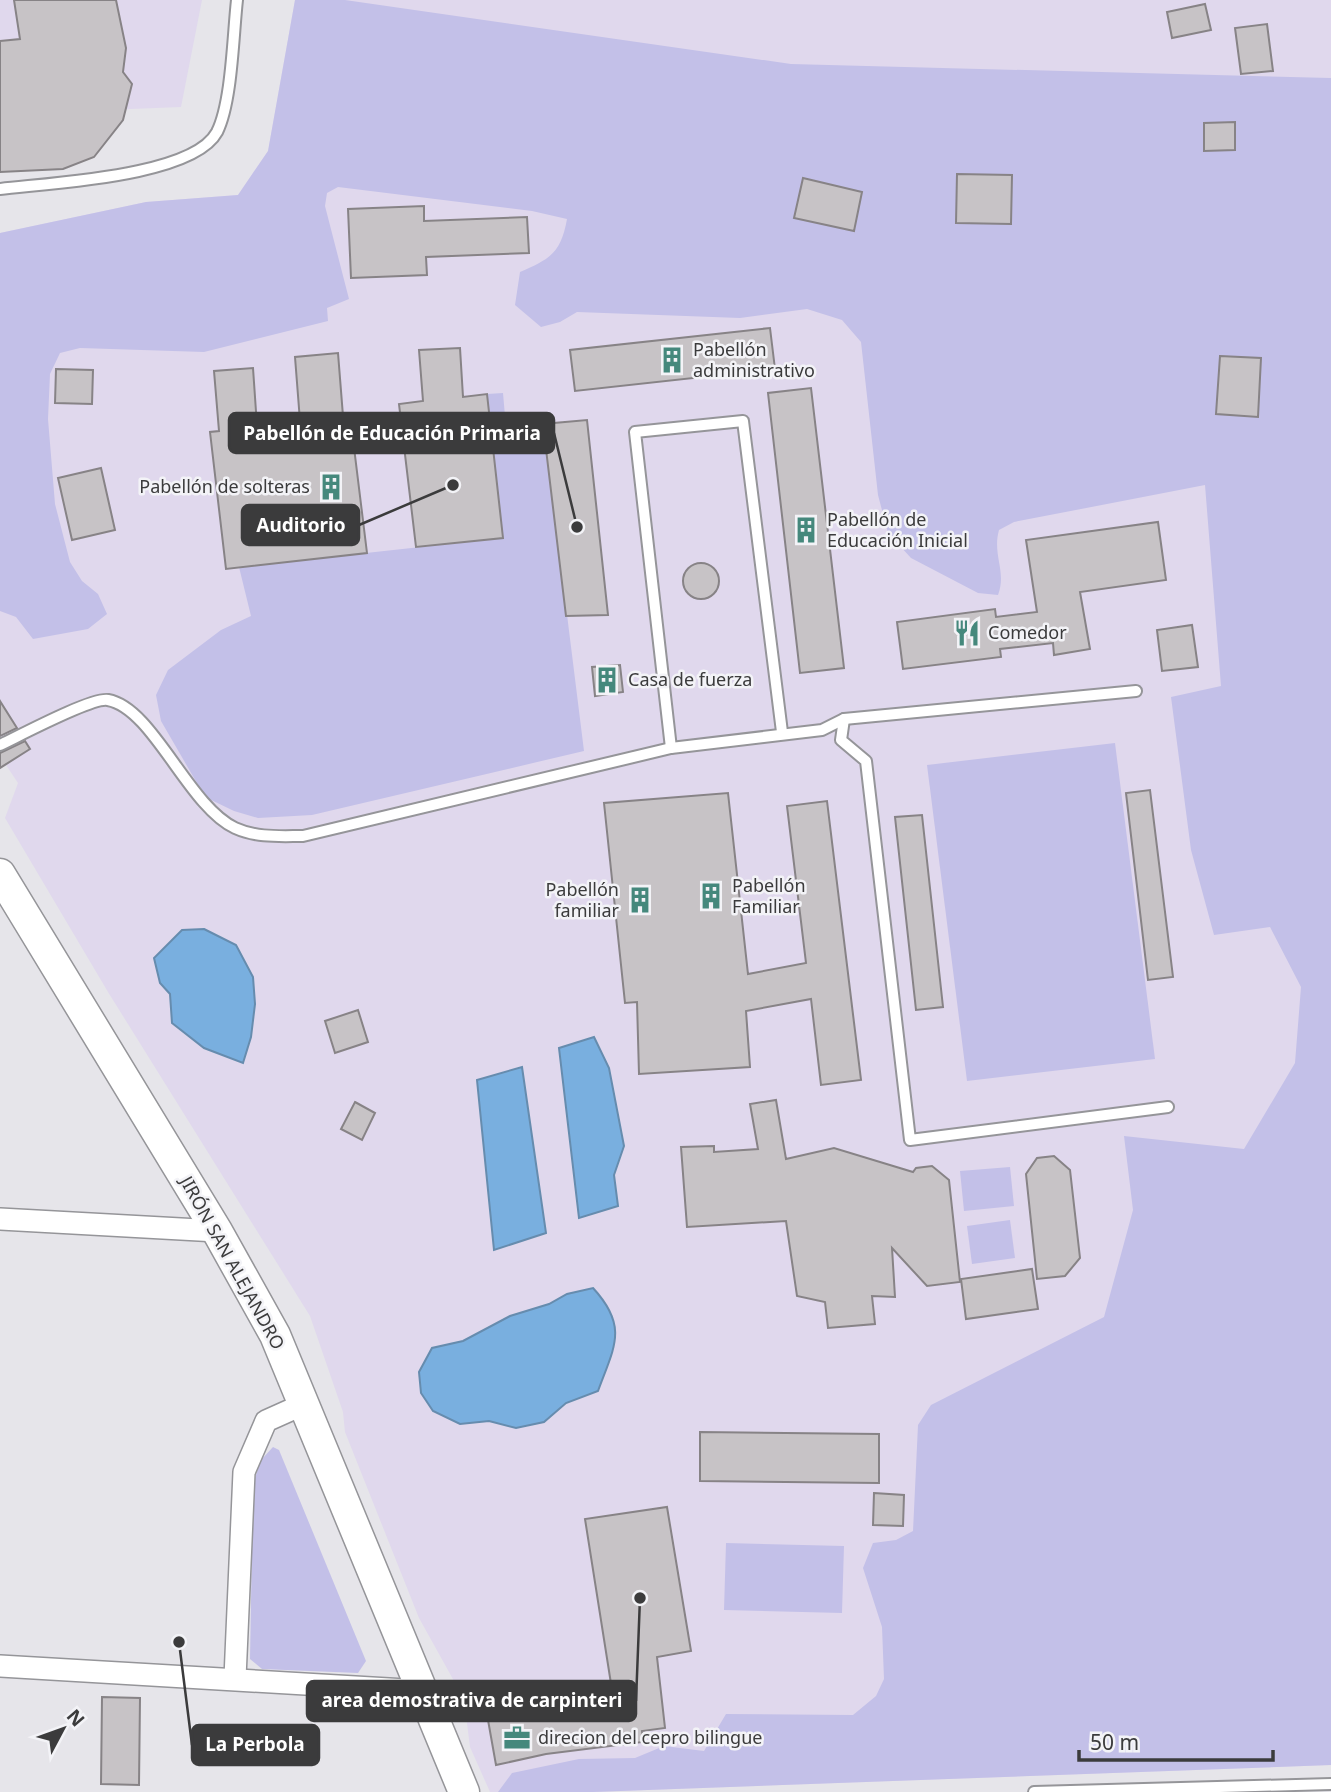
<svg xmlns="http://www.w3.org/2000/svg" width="1331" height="1792" font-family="'Noto Sans',sans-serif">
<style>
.education{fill:#e0d8ed}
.green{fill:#c3c0e8}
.water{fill:#79afdf;stroke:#668cae;stroke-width:2}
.building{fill:#c7c3c6;stroke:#878386;stroke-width:2}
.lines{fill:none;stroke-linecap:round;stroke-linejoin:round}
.lane-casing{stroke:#959599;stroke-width:14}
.street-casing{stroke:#959599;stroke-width:24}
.secondary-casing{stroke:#959599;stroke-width:33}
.lane{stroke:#fff;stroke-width:10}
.street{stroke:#fff;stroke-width:21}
.secondary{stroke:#fff;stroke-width:30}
.labels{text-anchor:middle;stroke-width:5;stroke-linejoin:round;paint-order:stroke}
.poi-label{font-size:18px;fill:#3b3b3c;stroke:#f3f3f7;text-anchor:start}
.street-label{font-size:18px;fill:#3b3b3c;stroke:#f3f3f7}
.leader{fill:none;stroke:#3b3b3c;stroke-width:2.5}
.callout-dot{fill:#3b3b3c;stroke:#f3f3f7;stroke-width:2.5}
.callout{fill:#3b3b3c;stroke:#3b3b3c;stroke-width:2.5}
.callout-label{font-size:19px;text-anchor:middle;font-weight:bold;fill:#fff}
</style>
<rect width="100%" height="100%" fill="#e6e5ea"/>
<!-- education -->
<g class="education">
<polygon points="0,0 202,0 181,107 81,111 0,102"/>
<polygon points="295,0 1331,0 1331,419 1299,787 1331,1765 593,1792 490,1792 470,1747 464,1699 419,1618 345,1432 343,1412 310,1316 108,992 5,818 18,783 0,756 0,233 146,202 238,195 268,151"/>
</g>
<!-- green -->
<g class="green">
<path d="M295 0H345L791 64 1331 78V1765L593 1792H498L512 1773 579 1759 635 1758 664 1746 704 1751 726 1714 853 1715 876 1696 884 1679 882 1627 863 1568 873 1543 896 1540 913 1531 918 1425 931 1405 1104 1317 1133 1210 1124 1136 1244 1149 1295 1063 1301 987 1270 927 1214 935 1191 850 1171 697 1221 686 1205 485 1014 522 999 530C992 555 1007 571 998 595L978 593 911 558 888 533 878 495 861 342 842 320 807 309 740 318 577 312 560 322 541 327 515 305 520 272C550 259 561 253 567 219L532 211 338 187 327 193 325 206 349 299 327 308 328 321 204 352 80 348 60 353 50 374 48 419 55 504 70 562 82 581 98 594 107 614 88 629 33 639 16 617 0 611V233L146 202 238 195 268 151Z"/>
<polygon points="503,393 507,439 545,438 584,751 312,815 258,818 234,811 205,797 161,721 156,695 168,670 221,630 251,616 239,567 503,538 487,394"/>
<polygon points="1115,743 1155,1059 967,1081 927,765"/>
<polygon points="1010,1167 1014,1206 964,1211 960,1171"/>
<polygon points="1010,1220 1015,1258 972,1264 967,1226"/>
<polygon points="273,1447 279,1450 366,1661 358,1673 262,1669 250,1659 253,1484 261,1460"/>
<polygon points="726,1543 844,1546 842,1613 724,1610"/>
</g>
<!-- water -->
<g class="water">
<polygon points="204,929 236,945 253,977 255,1004 251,1037 243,1063 204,1048 172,1023 170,994 160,983 154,958 182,930"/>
<polygon points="594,1037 609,1068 624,1146 614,1175 618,1206 579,1218 559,1048"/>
<polygon points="522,1067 546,1233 494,1250 477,1080"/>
<path d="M593 1288C629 1327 614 1347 598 1391L566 1403 544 1422 516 1428 489 1421 460 1424 433 1411 421 1393 419 1372 432 1348 463 1341 510 1316 549 1304 567 1294Z"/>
</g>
<!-- building -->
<g class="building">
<polygon points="14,0 116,0 126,48 123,72 132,84 123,120 94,157 63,169 0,172 0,41 20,39"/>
<polygon points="1205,4 1211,30 1172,38 1167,12"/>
<polygon points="1267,24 1273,71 1241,74 1235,28"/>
<polygon points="1235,122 1235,150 1204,151 1204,123"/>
<polygon points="957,174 1012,175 1011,224 956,223"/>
<polygon points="803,178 862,192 854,231 794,218"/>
<polygon points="424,206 424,221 527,217 529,253 426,257 427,275 351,278 348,209"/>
<polygon points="770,328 775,369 575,391 570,350"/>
<polygon points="460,348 463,397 487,394 503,538 416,547 399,404 423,401 419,350"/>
<polygon points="338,353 343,416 350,415 367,553 226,569 210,432 219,431 214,371 253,368 257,426 300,421 295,357"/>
<polygon points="1220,356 1261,358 1258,417 1216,414"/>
<polygon points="56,369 93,370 92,404 55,403"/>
<polygon points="811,388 844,668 800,673 768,393"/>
<polygon points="587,420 608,615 566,616 543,424"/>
<polygon points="101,468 115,530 72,540 58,478"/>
<polygon points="1158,522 1166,580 1080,592 1090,649 1054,655 1053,643 1000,649 1001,657 903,669 897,622 995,609 996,617 1037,612 1026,540"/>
<circle cx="701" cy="581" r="18"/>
<polygon points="1192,625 1198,667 1162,671 1157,630"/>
<polygon points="620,665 623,692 595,696 592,667"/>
<polygon points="0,701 17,728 0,736"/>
<polygon points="25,741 30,749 0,768 0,753"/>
<polygon points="1150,790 1173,977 1148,980 1126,793"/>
<polygon points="728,793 748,974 806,963 787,806 827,801 861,1080 821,1085 811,999 746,1011 750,1067 639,1074 637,1002 625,1003 604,803"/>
<polygon points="922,815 943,1007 916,1010 895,817"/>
<polygon points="358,1010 368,1042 335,1053 325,1021"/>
<polygon points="776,1100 786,1159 834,1148 913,1172 916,1168 932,1166 949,1180 960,1282 927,1286 892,1248 895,1297 872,1296 875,1324 828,1328 825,1302 797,1296 786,1221 687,1227 681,1147 714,1146 714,1152 758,1149 750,1104"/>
<polygon points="355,1102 375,1113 362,1140 341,1129"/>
<polygon points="1054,1156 1070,1170 1080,1258 1065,1276 1037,1279 1026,1174 1037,1158"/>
<polygon points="1032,1269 1038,1309 966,1319 961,1279"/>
<polygon points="700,1432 879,1434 879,1483 700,1481"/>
<polygon points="874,1493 904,1495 903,1526 873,1525"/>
<polygon points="667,1507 691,1651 657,1657 665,1728 642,1731 643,1742 546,1754 496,1765 488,1720 559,1708 557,1697 612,1690 585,1519"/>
<polygon points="102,1697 140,1698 139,1785 101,1784"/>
</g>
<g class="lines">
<!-- lane casing -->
<g class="lane-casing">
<g id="lane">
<path d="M0 189C48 183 193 177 217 132 232 102 233 35 237 0"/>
<polyline points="844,719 841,740 866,761 910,1140 1168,1107"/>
<path d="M0 745C19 736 92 697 108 700 153 708 188 806 235 828 257 838 280 836 303 836L671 748 822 730 844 719 1136 691"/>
<polyline points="671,748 635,432 743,421 782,732"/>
<polyline points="1034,1792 1331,1784"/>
</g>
</g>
<!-- street casing -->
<g class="street-casing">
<g id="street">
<polyline points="0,1219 217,1231"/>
<polyline points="0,1666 423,1691"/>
<polyline points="235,1678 244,1472 266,1421 304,1404"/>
</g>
</g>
<!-- secondary casing -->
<g class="secondary-casing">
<polyline id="secondary" points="0,874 217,1231 275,1335 464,1792"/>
</g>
<!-- lane -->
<use href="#lane" class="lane"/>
<!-- street -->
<use href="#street" class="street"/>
<!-- secondary -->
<use href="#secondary" class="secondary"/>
</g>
<!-- icons -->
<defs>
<g id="building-bare" transform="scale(2.1)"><path d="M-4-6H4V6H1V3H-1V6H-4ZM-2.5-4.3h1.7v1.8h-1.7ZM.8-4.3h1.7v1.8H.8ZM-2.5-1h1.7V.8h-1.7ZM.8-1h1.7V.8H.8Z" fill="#45887c" stroke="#f3f3f7" stroke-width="2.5" paint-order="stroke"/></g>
<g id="restaurant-bare" transform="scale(2.1)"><path d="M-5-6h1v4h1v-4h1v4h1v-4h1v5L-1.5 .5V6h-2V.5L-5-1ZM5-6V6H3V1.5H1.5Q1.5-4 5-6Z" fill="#45887c" stroke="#f3f3f7" stroke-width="2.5" paint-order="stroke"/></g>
<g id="office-bare" transform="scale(2.1)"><path d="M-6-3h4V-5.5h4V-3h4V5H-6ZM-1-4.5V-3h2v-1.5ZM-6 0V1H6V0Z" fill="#45887c" stroke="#f3f3f7" stroke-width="2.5" paint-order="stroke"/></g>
</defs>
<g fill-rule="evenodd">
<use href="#building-bare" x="672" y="360"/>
<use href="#building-bare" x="331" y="487"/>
<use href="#building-bare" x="806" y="530"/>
<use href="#restaurant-bare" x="967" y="633"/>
<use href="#building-bare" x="607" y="680"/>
<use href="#building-bare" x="711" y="896"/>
<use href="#building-bare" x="640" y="900"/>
<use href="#office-bare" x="517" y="1738"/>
</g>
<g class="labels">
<!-- poi labels -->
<g class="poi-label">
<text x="693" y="356">Pabellón<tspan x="693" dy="21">administrativo</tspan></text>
<text x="310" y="493" text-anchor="end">Pabellón de solteras</text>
<text x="827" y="526">Pabellón de<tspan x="827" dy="21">Educación Inicial</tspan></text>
<text x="988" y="639">Comedor</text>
<text x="628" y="686">Casa de fuerza</text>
<text x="732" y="892">Pabellón<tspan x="732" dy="21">Familiar</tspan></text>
<text x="619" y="896" text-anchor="end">Pabellón<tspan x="619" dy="21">familiar</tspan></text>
<text x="538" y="1744">direcion del cepro bilingue</text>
</g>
<!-- street labels -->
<g class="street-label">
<text transform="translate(232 1263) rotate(61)" y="6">JIRÓN SAN ALEJANDRO</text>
</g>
</g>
<!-- callouts -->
<path class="leader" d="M577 527L554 433M453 485L359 525M640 1598L636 1701M179 1642L192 1745"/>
<g class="callout-dot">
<circle cx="577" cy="527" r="7"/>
<circle cx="453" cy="485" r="7"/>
<circle cx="640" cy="1598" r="7"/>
<circle cx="179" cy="1642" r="7"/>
</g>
<g class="callout">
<rect x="229" y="413" width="325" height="40" rx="7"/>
<rect x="242" y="505" width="117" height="40" rx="7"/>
<rect x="307" y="1681" width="329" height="40" rx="7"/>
<rect x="192" y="1725" width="127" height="40" rx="7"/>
</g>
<g class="callout-label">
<text x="392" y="440">Pabellón de Educación Primaria</text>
<text x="301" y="532">Auditorio</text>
<text x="472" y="1707">area demostrativa de carpinteri</text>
<text x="255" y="1751">La Perbola</text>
</g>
<!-- north arrow -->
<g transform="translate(63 1729) rotate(49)" stroke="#f3f3f7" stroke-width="5" paint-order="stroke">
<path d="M0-5L12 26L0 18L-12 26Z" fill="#3b3b3c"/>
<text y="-10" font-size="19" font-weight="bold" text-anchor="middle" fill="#3b3b3c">N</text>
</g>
<!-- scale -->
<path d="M1079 1750v10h194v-10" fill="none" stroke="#3b3b3c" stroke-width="3.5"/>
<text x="1090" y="1750" font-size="21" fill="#3b3b3c" stroke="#f3f3f7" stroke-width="5" paint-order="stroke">50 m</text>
</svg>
